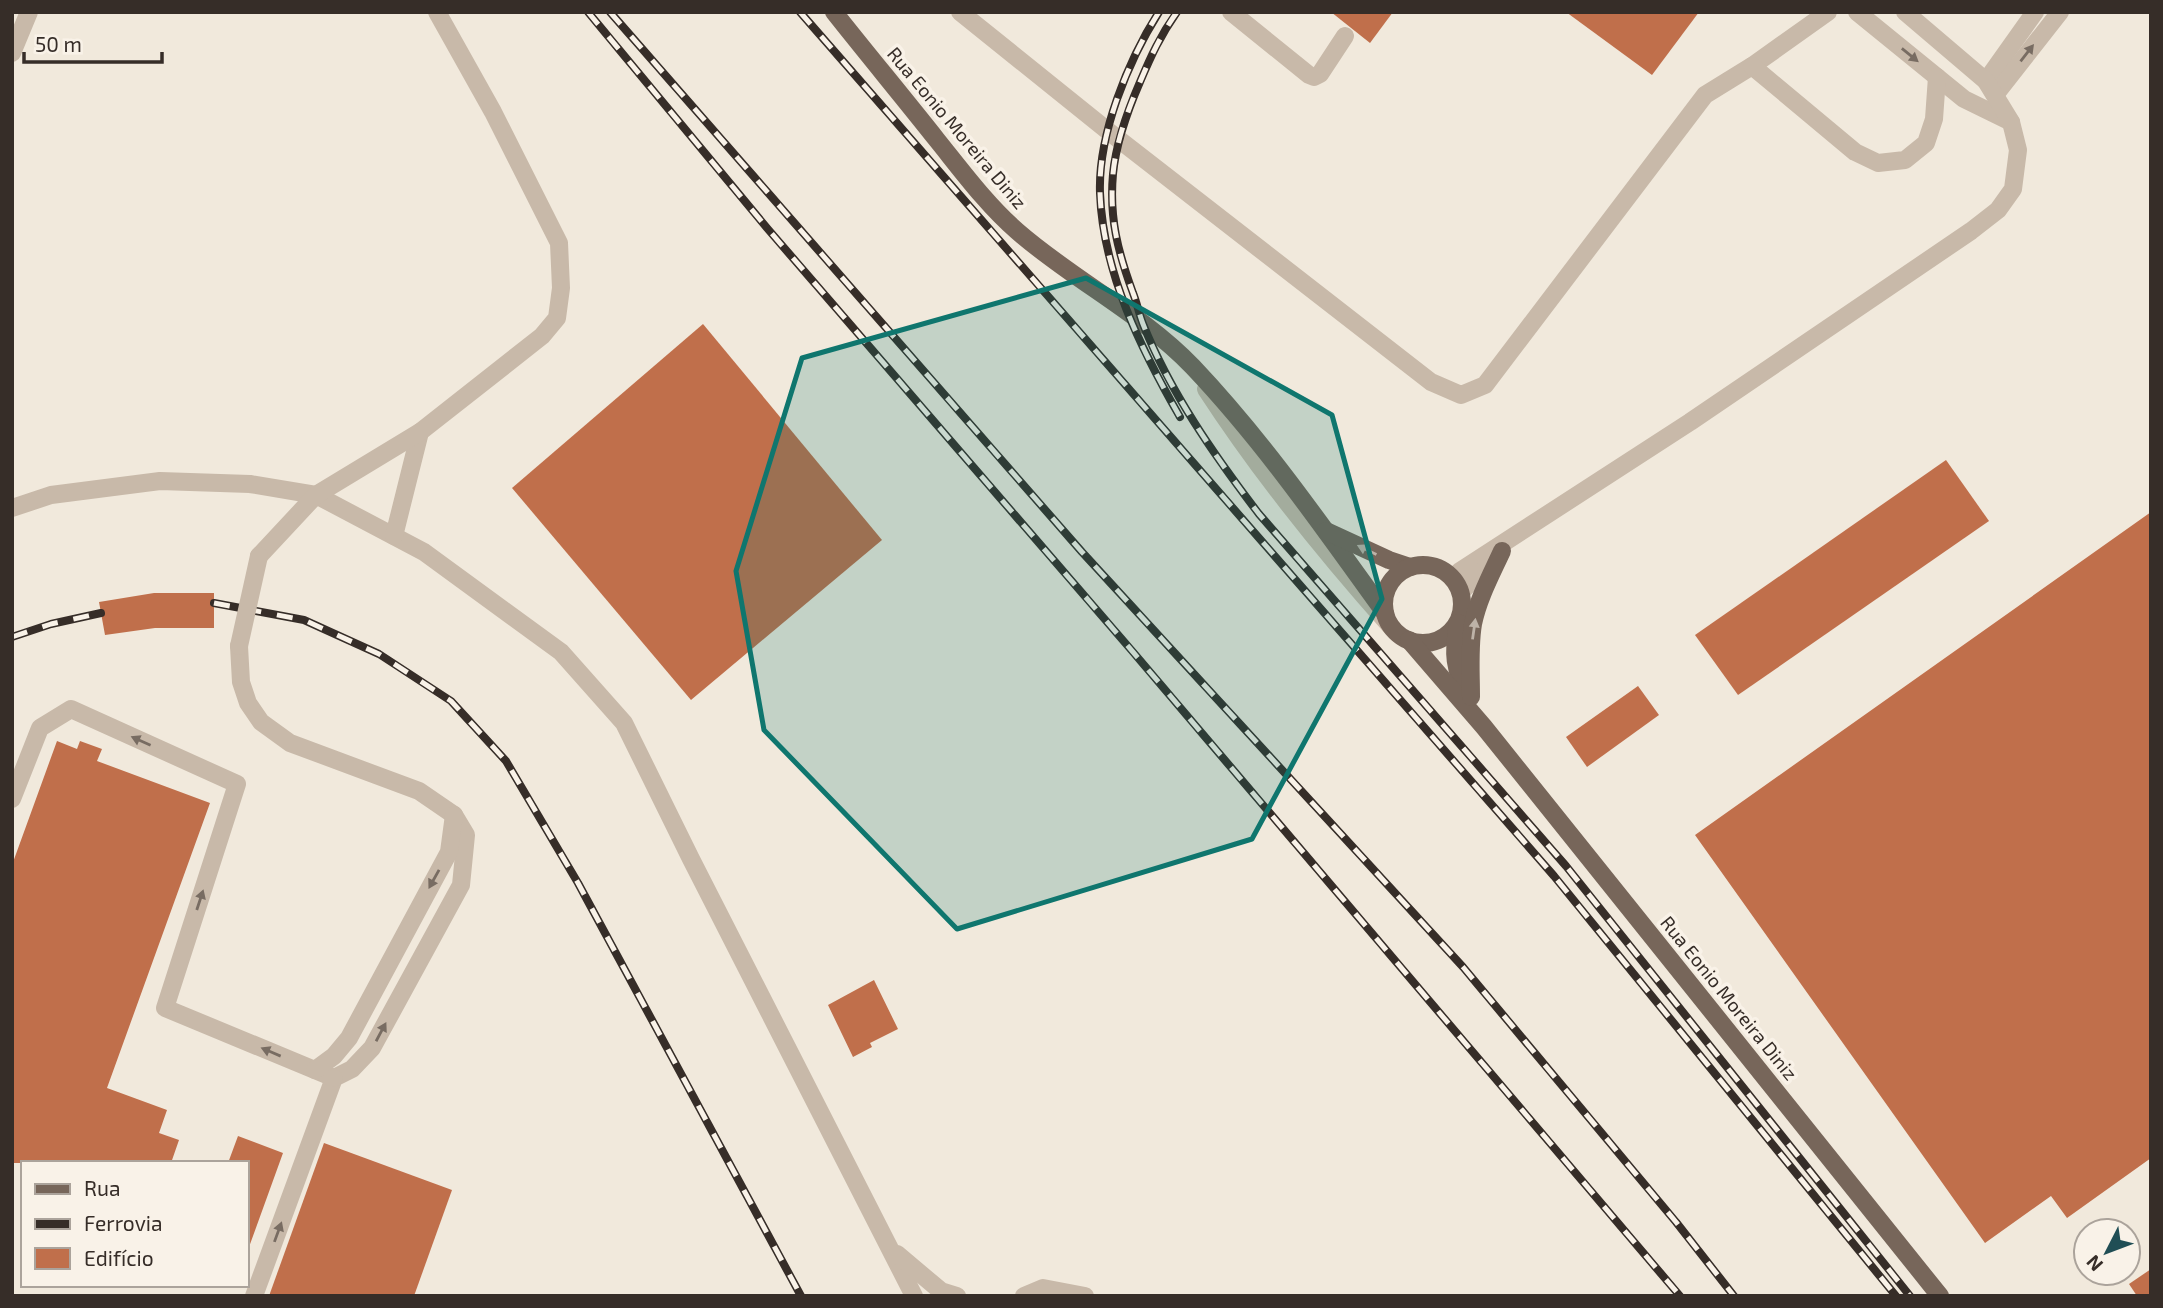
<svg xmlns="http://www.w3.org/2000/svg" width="2163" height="1308" font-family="'Exo 2',sans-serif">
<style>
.building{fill:#c06f4b}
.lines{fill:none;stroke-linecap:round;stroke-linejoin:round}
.minor{stroke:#c8b9a9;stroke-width:18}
.major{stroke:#77665a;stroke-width:18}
.rail-casing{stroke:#362d28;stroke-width:8}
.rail{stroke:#f9f2e8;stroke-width:5;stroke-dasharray:16;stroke-linecap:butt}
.minor-bridge{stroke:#c8b9a9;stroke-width:18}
.oneway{fill:#786c62}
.oneway2{fill:#beb3a8}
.marked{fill:#0f766e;fill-opacity:0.2;stroke:#0f766e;stroke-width:5;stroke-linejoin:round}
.labels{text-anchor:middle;stroke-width:7;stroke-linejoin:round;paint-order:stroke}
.street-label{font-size:19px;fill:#362d28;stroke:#f9f2e8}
</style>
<rect width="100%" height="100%" fill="#f1e9dc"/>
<!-- building -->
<g class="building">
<polygon points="1331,12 1393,12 1370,43"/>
<polygon points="1566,12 1699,12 1652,75"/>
<polygon points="703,324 882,540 691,700 512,488"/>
<polygon points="1946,460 1989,521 1738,695 1695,635"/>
<polygon points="2151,512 2151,1158 2067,1218 2051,1196 1985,1243 1695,835"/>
<polygon points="154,593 214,593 214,628 155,628 105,635 99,602"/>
<polygon points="1638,686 1659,715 1587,767 1566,737"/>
<polygon points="57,741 77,749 80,741 102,749 97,761 210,803 107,1088 167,1110 159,1133 179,1140 171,1163 12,1163 12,865"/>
<polygon points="874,980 898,1029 870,1043 872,1047 853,1057 828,1005"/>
<polygon points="238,1136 283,1153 249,1247 247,1247 247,1163 228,1163"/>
<polygon points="324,1143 452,1190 414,1296 269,1296"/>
<polygon points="2151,1269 2151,1296 2137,1296 2129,1284"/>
</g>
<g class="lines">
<!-- minor -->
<g class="minor">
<polyline points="960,12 1108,131 1431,382 1461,395 1485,385 1705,95 1752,66 1828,12"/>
<polyline points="1231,12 1309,75 1314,77 1320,74 1345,36"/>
<polyline points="1857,12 1964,99 2011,122"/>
<polyline points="12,53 29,12"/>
<polyline points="1752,66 1855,152 1878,163 1905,160 1926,143 1934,119 1937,77"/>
<polyline points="1986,81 2035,12"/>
<polyline points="1995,95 2060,12"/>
<path d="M1206 389C1260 472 1327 555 1393 629"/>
<polyline points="12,508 51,495 160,481 250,484 316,495 424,552 561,652 624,723 691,859 914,1296"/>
<polyline points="394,536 420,432"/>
<polyline points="259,556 316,495 420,432 542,336 557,318 561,288 559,243 493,112 437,12"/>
<polyline points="1452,578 1460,571 1690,422 1971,231 1998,210 2013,189 2018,150 2011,122 1986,81 1905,12"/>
<polyline points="1461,592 1496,557"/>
<polyline points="239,646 241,682 248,703 261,722 290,743 419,791 454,815 466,835 461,885 372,1048 352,1069 334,1078 254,1296"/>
<polyline points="12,799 40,728 71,709 237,784 165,1008 334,1078"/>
<polyline points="315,1070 334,1056 349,1038 449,852 454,815"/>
<polyline points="897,1254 941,1291 957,1296"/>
<polyline points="1024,1296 1043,1288 1085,1296"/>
</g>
<!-- major -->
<g class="major">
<path d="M834 12C868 55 903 97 937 140 962 171 987 205 1017 231 1073 280 1141 313 1193 367 1265 443 1324 529 1385 613"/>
<polyline points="1326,531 1389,560 1410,567"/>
<circle cx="1423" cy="604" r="39"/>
<path d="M1458 623C1453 651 1453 672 1470 695"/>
<polyline points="1409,640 1484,727 1940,1296"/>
<path d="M1471 697C1471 673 1469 648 1473 624 1478 599 1491 575 1502 551"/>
</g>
<!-- rail casing -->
<g class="rail-casing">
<g id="rail">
<polyline points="588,12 767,228 1133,652 1680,1296"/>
<polyline points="610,12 1082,552 1463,967 1676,1222 1734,1296"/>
<polyline points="800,12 1554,876 1896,1296"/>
<path d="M1159 12C1128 61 1098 134 1100 193 1103 273 1141 349 1180 417"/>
<path d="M1177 12C1160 36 1151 56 1140 82 1127 112 1116 142 1113 174 1109 218 1118 252 1133 293 1137 303 1139 314 1143 324 1170 392 1214 455 1259 514L1566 866 1910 1296"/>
<polyline points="214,603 304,620 379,654 451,701 506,761 578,883 801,1296"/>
<polyline points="12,637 51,624 101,613"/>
</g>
</g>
<!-- rail -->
<use href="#rail" class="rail"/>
<!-- minor-bridge -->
<polyline class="minor-bridge" points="239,646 259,556"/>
</g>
<!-- one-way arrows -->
<defs><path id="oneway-solid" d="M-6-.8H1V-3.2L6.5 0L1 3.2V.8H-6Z" transform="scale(1.75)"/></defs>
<g class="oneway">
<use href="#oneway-solid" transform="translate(2027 53) rotate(-52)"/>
<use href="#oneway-solid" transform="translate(1910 55) rotate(39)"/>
<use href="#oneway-solid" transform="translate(141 741) rotate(-156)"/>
<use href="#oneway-solid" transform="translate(434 879) rotate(119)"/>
<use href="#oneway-solid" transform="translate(200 900) rotate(-72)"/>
<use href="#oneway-solid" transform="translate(381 1032) rotate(-62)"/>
<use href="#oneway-solid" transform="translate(271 1052) rotate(-157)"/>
<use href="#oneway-solid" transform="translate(278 1232) rotate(-70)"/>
</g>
<g class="oneway2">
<use href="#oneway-solid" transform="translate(1367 550) rotate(-154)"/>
<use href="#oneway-solid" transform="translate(1474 629) rotate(-82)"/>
</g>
<!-- marked area -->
<path class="marked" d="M1086 278 1332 415 1382 599 1252 839 957 929 764 730 736 571 802 358Z"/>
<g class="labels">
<!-- street labels -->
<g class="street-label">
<text transform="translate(957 128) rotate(50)" y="7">Rua Eonio Moreira Diniz</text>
<text transform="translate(1729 998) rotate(51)" y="7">Rua Eonio Moreira Diniz</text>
</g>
</g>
<!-- border -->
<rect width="2163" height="1308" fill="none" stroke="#362d28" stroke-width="28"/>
<!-- legend -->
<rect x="21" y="1161" width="228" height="126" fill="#f9f2e8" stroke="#aba39b" stroke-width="2"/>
<rect x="35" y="1184" width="35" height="10" fill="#77665a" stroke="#aba39b" stroke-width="2"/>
<text x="84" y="1196" font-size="21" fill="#362d28">Rua</text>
<rect x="35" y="1219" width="35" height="10" fill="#362d28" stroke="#aba39b" stroke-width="2"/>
<text x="84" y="1231" font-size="21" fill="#362d28">Ferrovia</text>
<rect x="35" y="1248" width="35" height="21" fill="#c06f4b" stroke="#aba39b" stroke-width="2"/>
<text x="84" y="1266" font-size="21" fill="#362d28">Edifício</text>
<!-- north arrow -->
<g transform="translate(2107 1252) rotate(228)"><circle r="33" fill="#f9f2e8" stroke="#aba39b" stroke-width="2"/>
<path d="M0-5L12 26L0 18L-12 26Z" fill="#204e55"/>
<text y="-10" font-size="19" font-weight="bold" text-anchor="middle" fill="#362d28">N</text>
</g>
<!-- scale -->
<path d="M24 52v10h138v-10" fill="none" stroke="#362d28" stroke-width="3.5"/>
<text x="35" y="52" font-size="21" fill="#362d28" stroke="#f9f2e8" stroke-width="5" paint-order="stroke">50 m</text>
</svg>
